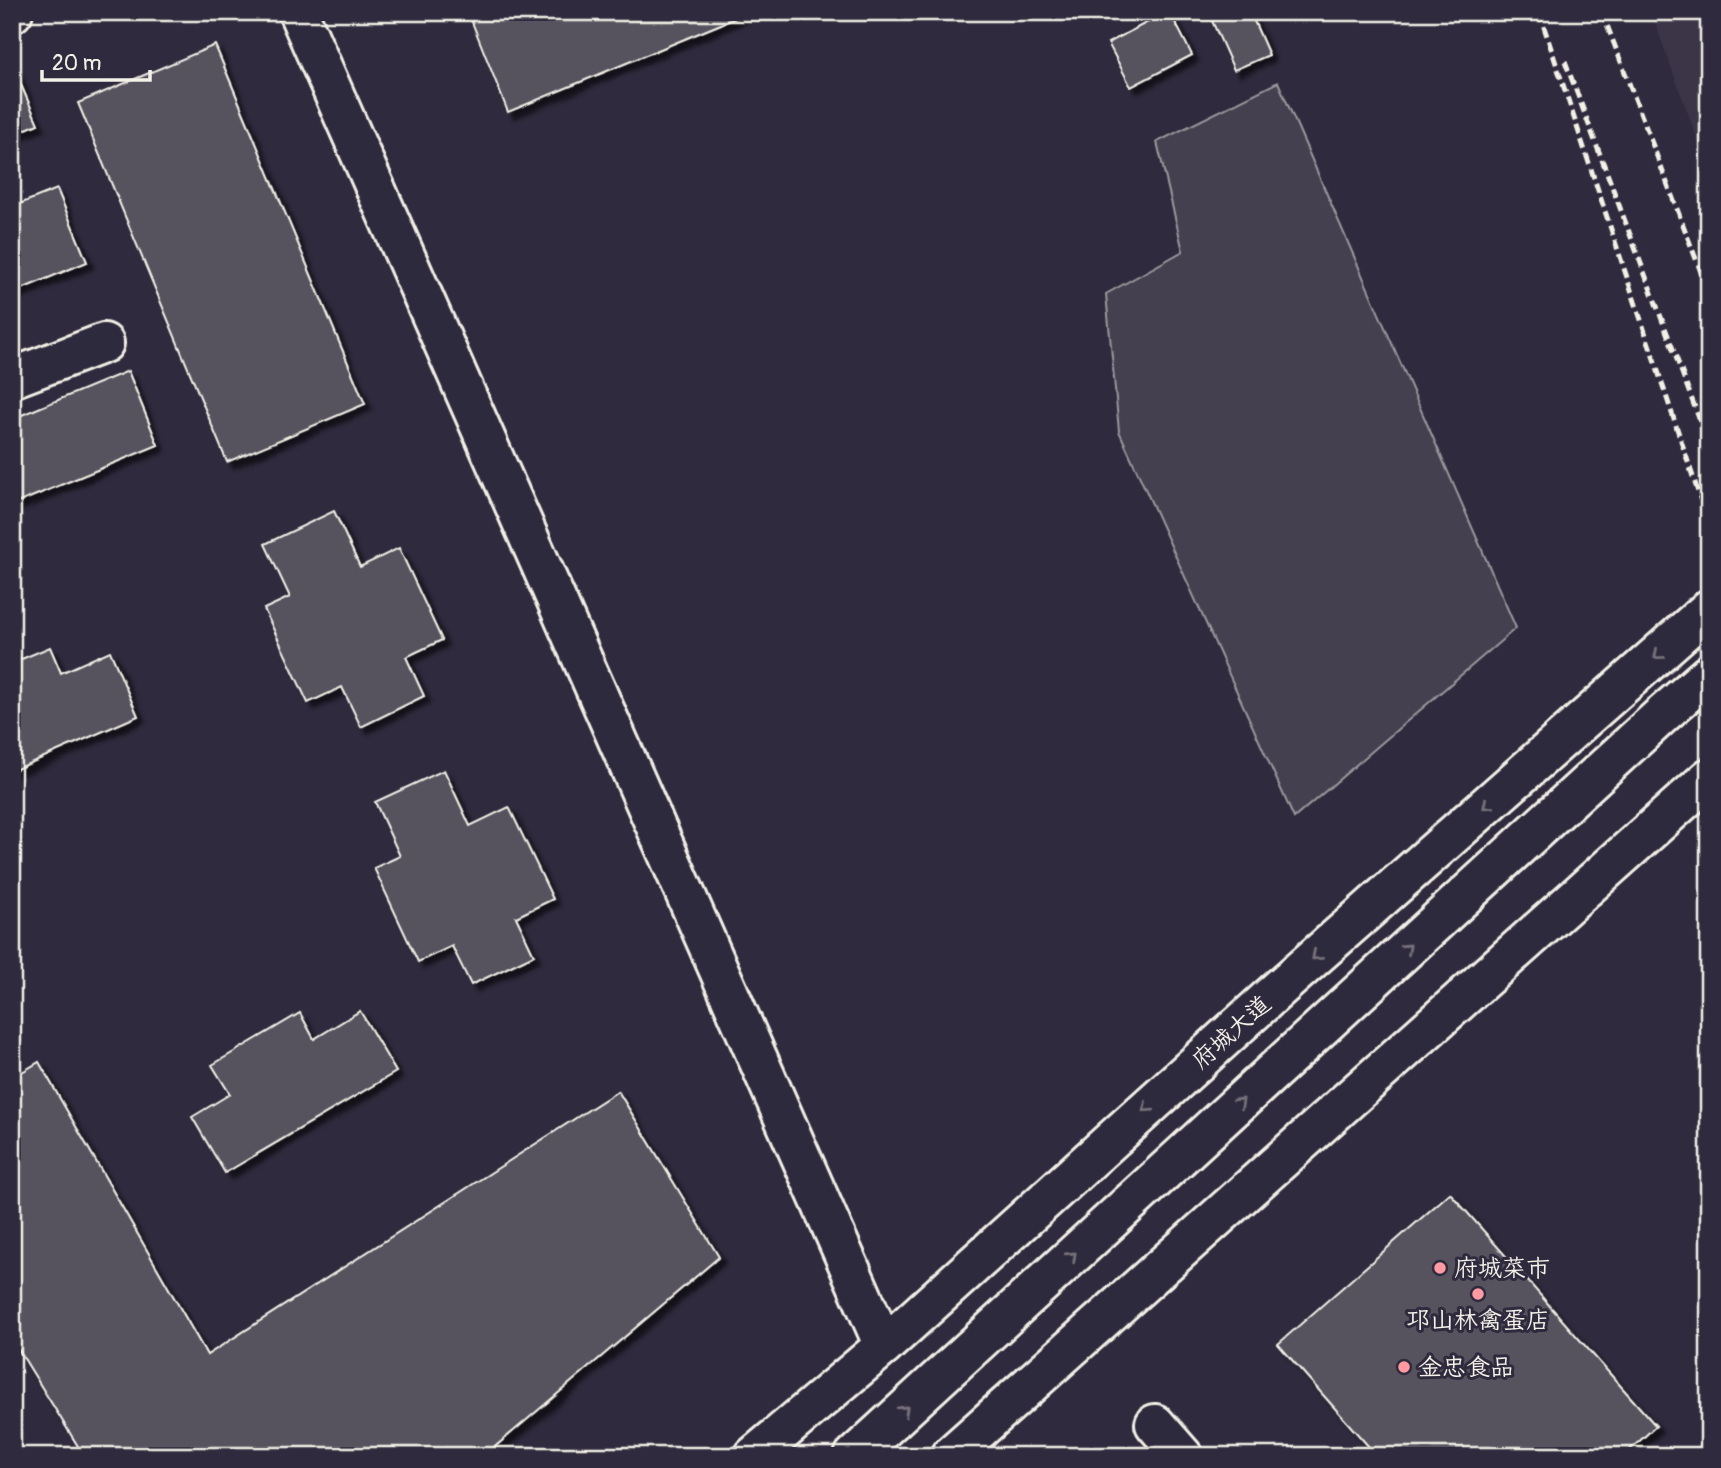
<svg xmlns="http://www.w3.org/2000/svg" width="1721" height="1468" font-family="Pangolin,'LXGW WenKai TC',sans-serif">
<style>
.built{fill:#3b3647}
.green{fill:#454050;stroke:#9c989c;stroke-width:2}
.building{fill:#56525f;stroke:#f4f1e8;stroke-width:2;filter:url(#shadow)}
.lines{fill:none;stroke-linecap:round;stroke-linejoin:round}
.minor-casing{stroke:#f4f1e8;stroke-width:44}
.major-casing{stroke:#f4f1e8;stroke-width:44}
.minor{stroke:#2f2a3d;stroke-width:38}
.major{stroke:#2f2a3d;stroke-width:38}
.rail{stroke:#f4f1e8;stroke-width:5;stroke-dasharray:10 5;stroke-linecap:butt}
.oneway{stroke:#747079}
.poi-dot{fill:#ff9aa2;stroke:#2f2a3d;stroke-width:2.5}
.labels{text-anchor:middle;stroke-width:6;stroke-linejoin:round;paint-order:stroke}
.street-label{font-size:24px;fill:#f4f1e8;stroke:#2f2a3d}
.poi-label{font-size:24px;fill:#f4f1e8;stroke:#2f2a3d;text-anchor:start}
</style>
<defs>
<filter id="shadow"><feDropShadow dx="6" dy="6" stdDeviation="2" flood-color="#0009"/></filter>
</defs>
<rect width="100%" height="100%" fill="#2f2a3d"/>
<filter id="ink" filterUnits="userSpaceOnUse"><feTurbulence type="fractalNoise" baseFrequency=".0143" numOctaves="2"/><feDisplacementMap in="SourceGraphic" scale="14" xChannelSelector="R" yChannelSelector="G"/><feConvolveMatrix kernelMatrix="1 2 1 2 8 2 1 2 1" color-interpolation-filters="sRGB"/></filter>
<g filter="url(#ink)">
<!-- built -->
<polygon class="built" points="1651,12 1709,12 1709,171"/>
<!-- green -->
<polygon class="green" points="1278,82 1516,628 1294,818 1119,431 1106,294 1183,251 1157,142"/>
<!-- building -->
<g class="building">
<polygon points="468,12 750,12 508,112"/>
<polygon points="1167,12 1170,12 1192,55 1131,87 1108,43"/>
<polygon points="1208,12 1250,12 1269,55 1234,70"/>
<polygon points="215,45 365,404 227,462 78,103"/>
<polygon points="15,71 38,124 12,135 12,72"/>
<polygon points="57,189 87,262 12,293 12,207"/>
<polygon points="128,371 158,445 12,505 12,419"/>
<polygon points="334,511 360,567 399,548 442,640 406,657 424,696 361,727 342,687 308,703 264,609 290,597 265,544"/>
<polygon points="50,647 61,673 110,651 138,716 12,771 12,663"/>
<polygon points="444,770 470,826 509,807 553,899 516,917 534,955 471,985 452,946 418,962 374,868 400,856 375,802"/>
<polygon points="360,1011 396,1072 225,1173 192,1117 230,1094 212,1065 300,1013 314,1039"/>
<polygon points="39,1062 207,1355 618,1091 719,1257 484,1456 84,1456 12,1339 12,1078"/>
<polygon points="1450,1193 1656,1426 1623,1456 1377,1456 1278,1344"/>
</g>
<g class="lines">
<!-- minor casing -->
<g class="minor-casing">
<g id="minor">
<polyline points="298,12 884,1346"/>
<polyline points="12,13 13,12"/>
<polyline points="12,378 104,343"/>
<polyline points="1155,1424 1183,1456"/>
<polyline points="950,1456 1709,778"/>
</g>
</g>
<!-- major casing -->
<g class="major-casing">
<g id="major">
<polyline points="754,1456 884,1346 1282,986 1709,609"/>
<polyline points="854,1456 1663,714 1709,674"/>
</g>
</g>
<!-- minor -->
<use href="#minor" class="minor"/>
<!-- major -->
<use href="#major" class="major"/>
<!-- rail -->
<g class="rail">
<polyline points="1539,12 1709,525"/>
<polyline points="1602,12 1709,293"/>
<polyline points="1565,61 1709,445"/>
</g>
</g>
<!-- one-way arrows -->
<defs><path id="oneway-chevron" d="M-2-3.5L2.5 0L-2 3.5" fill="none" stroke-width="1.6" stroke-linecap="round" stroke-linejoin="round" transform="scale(1.75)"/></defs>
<g class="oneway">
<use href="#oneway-chevron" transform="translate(1658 655) rotate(139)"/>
<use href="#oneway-chevron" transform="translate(1487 805) rotate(139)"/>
<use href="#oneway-chevron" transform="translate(1407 948) rotate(-43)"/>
<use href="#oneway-chevron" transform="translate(1316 956) rotate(139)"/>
<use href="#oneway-chevron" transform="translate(1240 1102) rotate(-43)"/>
<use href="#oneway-chevron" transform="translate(1147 1108) rotate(138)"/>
<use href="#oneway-chevron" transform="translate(1072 1256) rotate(-43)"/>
<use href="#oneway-chevron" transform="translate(904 1410) rotate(-43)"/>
</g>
</g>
<!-- markers -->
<g class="poi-dot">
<circle cx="1440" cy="1268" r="7"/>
<circle cx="1478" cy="1294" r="7"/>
<circle cx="1404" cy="1367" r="7"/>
</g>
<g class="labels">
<!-- street labels -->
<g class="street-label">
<text transform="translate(1231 1032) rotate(-42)" y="8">府城大道</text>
</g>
<!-- poi labels -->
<g class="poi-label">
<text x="1454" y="1276">府城菜市</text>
<text x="1478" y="1328" text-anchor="middle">邛山林禽蛋店</text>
<text x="1418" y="1375">金忠食品</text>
</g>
</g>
<!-- margin -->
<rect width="1721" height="1468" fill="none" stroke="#2f2a3d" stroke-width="42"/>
<rect x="21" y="21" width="1679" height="1426" fill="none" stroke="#f4f1e8" stroke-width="2.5" filter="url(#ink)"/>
<!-- scale -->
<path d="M42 70v10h108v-10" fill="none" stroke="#f4f1e8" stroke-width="3.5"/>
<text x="52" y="70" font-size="21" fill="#f4f1e8" stroke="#2f2a3d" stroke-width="5" paint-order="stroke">20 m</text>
</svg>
